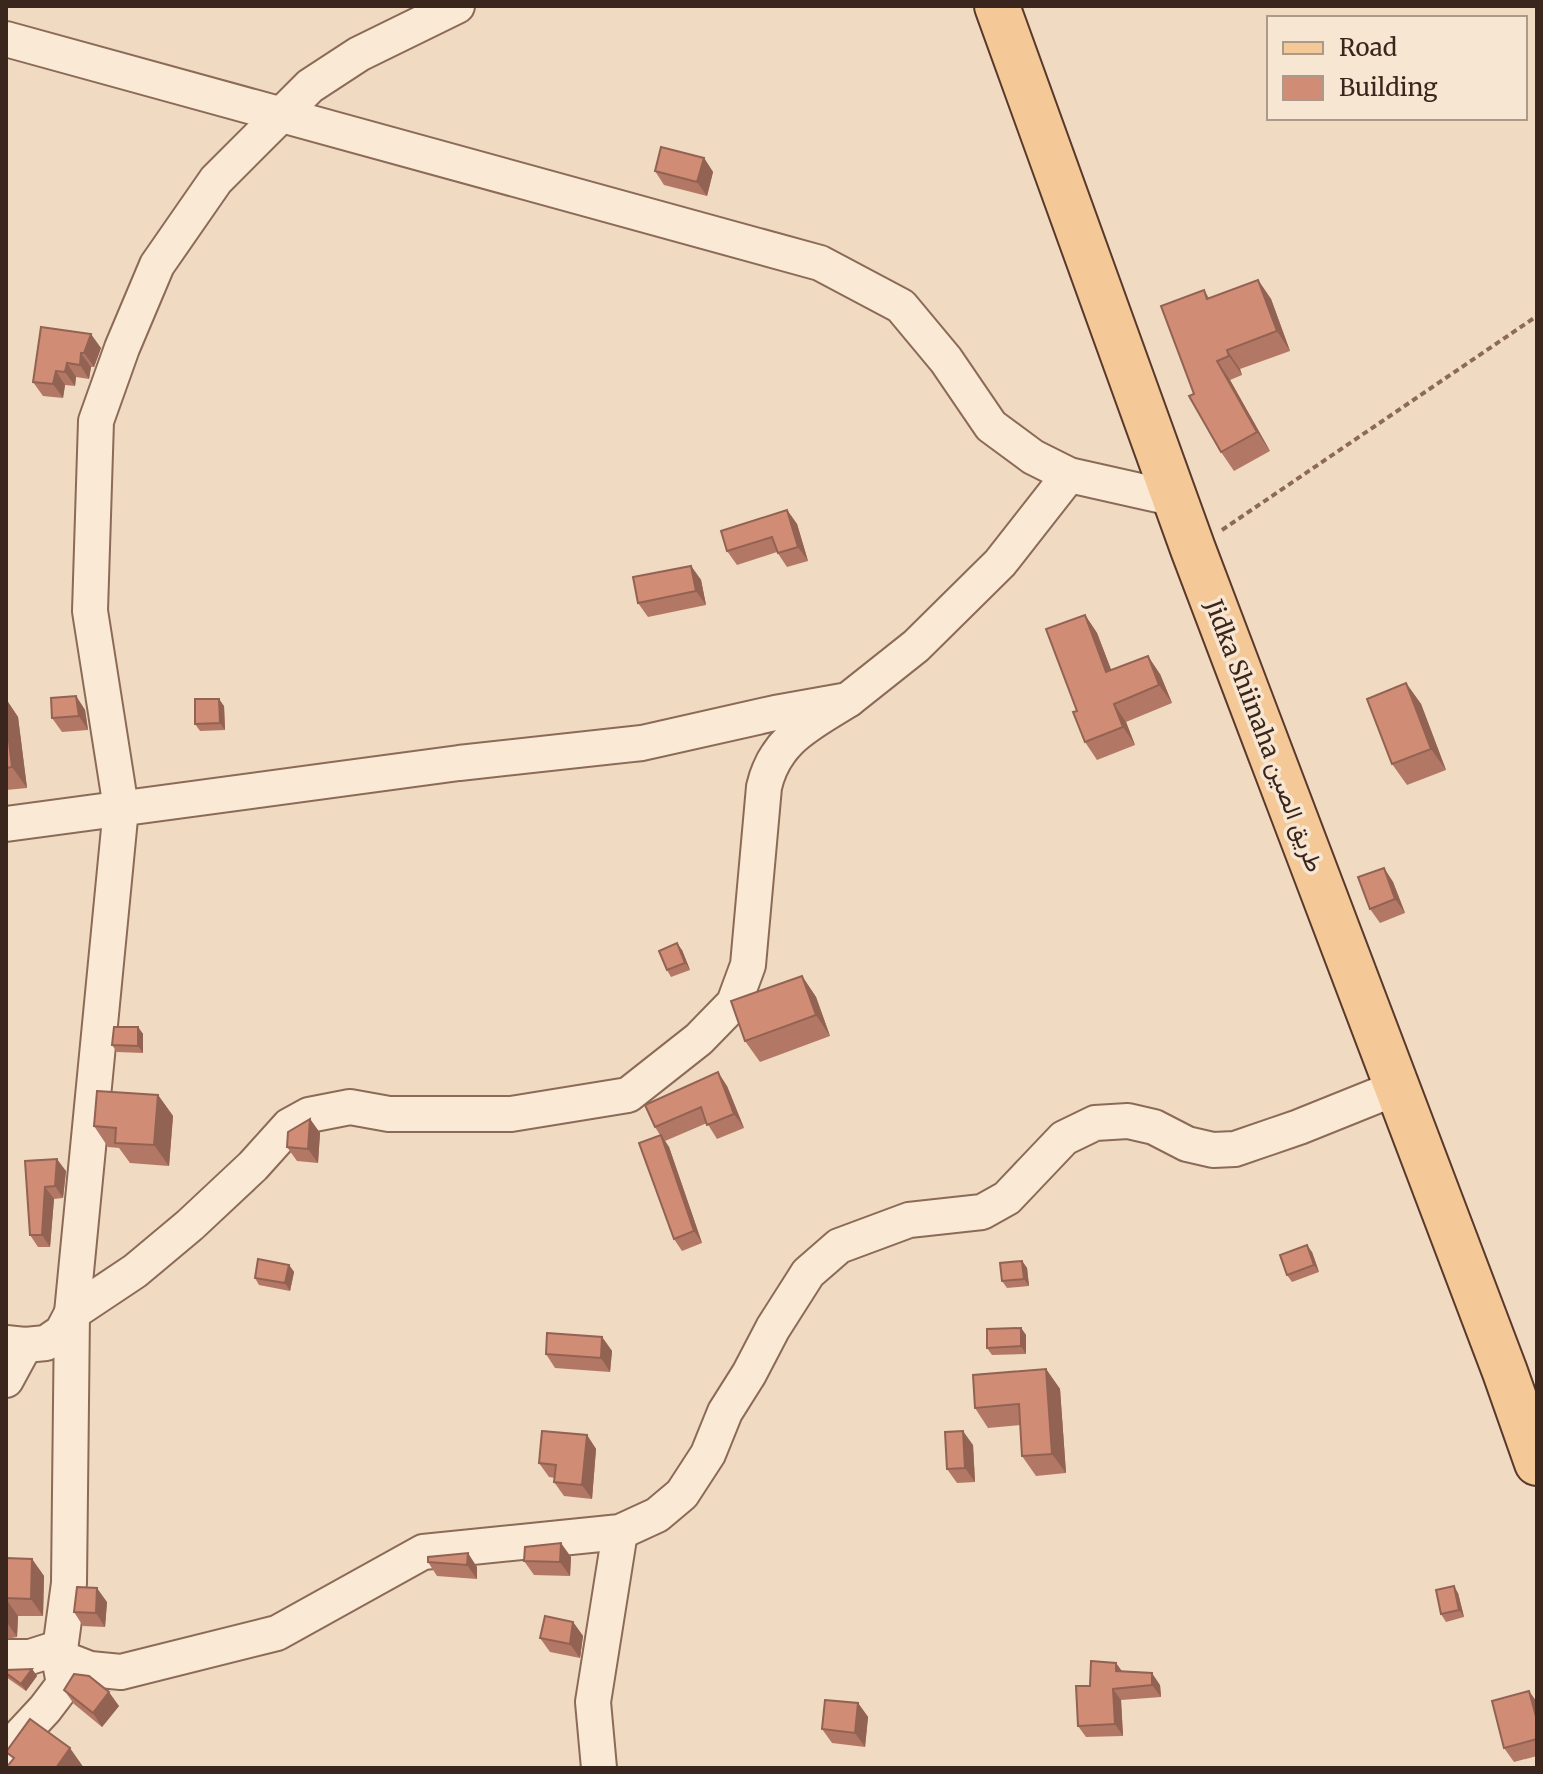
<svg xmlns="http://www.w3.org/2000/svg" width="1543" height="1774" font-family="Merriweather,Vazirmatn,serif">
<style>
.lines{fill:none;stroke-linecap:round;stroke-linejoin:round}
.minor-casing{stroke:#8b6a58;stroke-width:38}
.major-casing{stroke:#58392c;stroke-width:48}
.path{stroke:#8b6a58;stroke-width:4;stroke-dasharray:6 4;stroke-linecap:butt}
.minor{stroke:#fae9d5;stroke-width:34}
.major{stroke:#f5c897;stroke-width:44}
.wall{fill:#b37865}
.shaded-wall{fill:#926252}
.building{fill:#d08c75;stroke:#926252;stroke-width:2}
.labels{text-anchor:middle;stroke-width:7;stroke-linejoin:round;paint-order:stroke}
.street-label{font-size:24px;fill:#3a261d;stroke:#f7e6d1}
</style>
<rect width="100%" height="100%" fill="#f0dac1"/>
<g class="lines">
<!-- minor casing -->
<g class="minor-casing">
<g id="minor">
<polyline points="6,39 820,263 901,306 946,360 991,426 1033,457 1069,475 1176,499"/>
<polyline points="6,824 459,763 642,743 775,713 848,700 916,646 1000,563 1069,475"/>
<path d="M6 1343 25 1345 46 1343 62 1332 72 1313 135 1271 190 1225 253 1166 289 1126 309 1115 350 1107 389 1114H511L628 1095 699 1039 734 1003 748 965 764 787C775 739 810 724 848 700"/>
<polyline points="6,1380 25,1345"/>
<polyline points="6,1657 30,1657 52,1650 59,1657 90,1669 121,1672 277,1633 423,1552 620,1532 657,1515 682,1494 708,1454 725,1412 749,1374 773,1328 808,1273 839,1246 909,1220 982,1212 1007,1198 1064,1138 1095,1123 1128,1121 1154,1127 1187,1144 1213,1150 1235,1149 1299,1127 1396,1088"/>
<polyline points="6,1751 45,1709 64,1684 59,1657 69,1583 72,1313 121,808 90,611 96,421 122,348 157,265 216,180 310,86 359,54 457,6"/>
<polyline points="599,1768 593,1702 620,1532"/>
</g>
</g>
<!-- major casing -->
<g class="major-casing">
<polyline id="major" points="997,6 1193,549 1505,1372 1537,1463"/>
</g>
<!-- path -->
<polyline class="path" points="1222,530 1537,316"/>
<!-- minor -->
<use href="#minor" class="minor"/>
<!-- major -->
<use href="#major" class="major"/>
</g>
<!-- wall -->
<g class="wall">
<polygon points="704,158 713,172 707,196 664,185 655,171"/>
<polygon points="1258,280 1271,299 1290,351 1240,369 1242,375 1230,380 1270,451 1234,471 1221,452 1194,394 1204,290 1209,298"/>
<polygon points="41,327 101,348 94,367 91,367 89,379 76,377 75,386 65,385 63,398 43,396 33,382"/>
<polygon points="787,510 797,524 808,561 787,567 777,552 737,565 727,551"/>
<polygon points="691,566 701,580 706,605 648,617 638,603"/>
<polygon points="1085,615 1097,633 1111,670 1160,674 1172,703 1126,722 1135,745 1097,760 1085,742 1077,711"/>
<polygon points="1406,683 1421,704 1446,770 1407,785 1392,764"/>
<polygon points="76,696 85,710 88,730 62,732 52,718"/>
<polygon points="6,699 18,717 27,788 6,790"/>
<polygon points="224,706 225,730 200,731 195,724"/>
<polygon points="1384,868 1393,882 1405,913 1380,923 1370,909"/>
<polygon points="682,950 690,970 671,977 667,970"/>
<polygon points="802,976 816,997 830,1036 760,1062 745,1041"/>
<polygon points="138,1027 143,1034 143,1053 117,1052 112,1045"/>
<polygon points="727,1086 744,1128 717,1139 707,1123 665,1141 669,1147 702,1243 682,1251 674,1239 660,1135 655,1127"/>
<polygon points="158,1095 173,1116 169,1166 130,1163 119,1148 108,1147 94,1126"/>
<polygon points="310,1119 320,1133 318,1163 297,1161 287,1147"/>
<polygon points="25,1161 66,1171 63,1198 54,1199 50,1247 38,1247 30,1235"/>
<polygon points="1312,1252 1319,1272 1292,1282 1287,1275"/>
<polygon points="1022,1261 1027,1268 1029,1286 1007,1288 1002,1281"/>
<polygon points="289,1265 294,1272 290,1291 259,1285 255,1278"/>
<polygon points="1021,1328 1026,1335 1026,1354 992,1355 987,1348"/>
<polygon points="602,1337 612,1351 610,1372 555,1368 546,1354"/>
<polygon points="1046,1369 1060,1389 1066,1473 1036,1476 1022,1456 1020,1425 988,1428 975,1408"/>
<polygon points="587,1435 596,1449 592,1499 564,1496 554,1482 555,1478 549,1477 539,1463"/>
<polygon points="973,1445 975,1482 957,1483 947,1469"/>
<polygon points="428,1557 477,1567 477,1579 437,1576 428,1562"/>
<polygon points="571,1557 570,1576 534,1575 524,1561"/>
<polygon points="6,1558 32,1559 44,1576 43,1616 18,1616 17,1637 6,1639"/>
<polygon points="1458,1593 1464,1617 1446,1622 1441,1614"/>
<polygon points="107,1602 105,1627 83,1626 74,1612"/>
<polygon points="573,1622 583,1636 580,1658 550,1652 540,1638"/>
<polygon points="1116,1663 1122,1672 1160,1685 1161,1697 1121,1700 1123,1736 1086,1737 1078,1726 1090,1686"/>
<polygon points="32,1669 37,1676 26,1691 6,1677 6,1670"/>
<polygon points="64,1690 119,1706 102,1727 74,1704"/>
<polygon points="1537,1702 1537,1756 1514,1762 1504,1748"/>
<polygon points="858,1703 868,1717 865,1747 832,1743 822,1729"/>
</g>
<!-- shaded-wall -->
<g class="shaded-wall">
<polygon points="704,158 713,172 707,196 697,182"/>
<polygon points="1258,280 1271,299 1290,351 1277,331"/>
<polygon points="91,334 101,348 94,367 84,353"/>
<polygon points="1227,350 1240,369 1242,375 1229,356"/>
<polygon points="81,353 91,367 89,379 80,365"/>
<polygon points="1217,361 1230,380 1270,451 1257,432"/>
<polygon points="67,363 76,377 75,386 65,372"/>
<polygon points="56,371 65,385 63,398 53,384"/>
<polygon points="787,510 797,524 808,561 798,547"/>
<polygon points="691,566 701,580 706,605 696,591"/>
<polygon points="1085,615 1097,633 1119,690 1106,672"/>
<polygon points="1148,656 1160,674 1172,703 1159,685"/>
<polygon points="1406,683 1421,704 1446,770 1431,749"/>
<polygon points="76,696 85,710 88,730 79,716"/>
<polygon points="6,699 18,717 27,788 12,767 6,715"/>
<polygon points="219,699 224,706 225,730 220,723"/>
<polygon points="1114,704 1126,722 1135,745 1123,727"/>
<polygon points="1384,868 1393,882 1405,913 1395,899"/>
<polygon points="677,943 682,950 690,970 685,963"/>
<polygon points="802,976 816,997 830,1036 816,1015"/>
<polygon points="138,1027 143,1034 143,1053 138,1046"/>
<polygon points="718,1072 727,1086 744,1128 734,1114"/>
<polygon points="158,1095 173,1116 169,1166 154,1145"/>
<polygon points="310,1119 320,1133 318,1163 308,1149"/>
<polygon points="661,1135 669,1147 702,1243 694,1231"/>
<polygon points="57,1159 66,1171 63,1198 55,1186"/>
<polygon points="45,1187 54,1199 50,1247 42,1235"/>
<polygon points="1307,1245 1312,1252 1319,1272 1314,1265"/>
<polygon points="1022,1261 1027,1268 1029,1286 1024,1279"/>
<polygon points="289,1265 294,1272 290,1291 285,1283"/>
<polygon points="1021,1328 1026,1335 1026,1354 1021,1346"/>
<polygon points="602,1337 612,1351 610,1372 601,1358"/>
<polygon points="1046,1369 1060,1389 1066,1473 1052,1454"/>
<polygon points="963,1431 973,1445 975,1482 965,1468"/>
<polygon points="587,1435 596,1449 592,1499 582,1485"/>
<polygon points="561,1543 571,1557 570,1576 560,1562"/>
<polygon points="468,1553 477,1567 477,1579 467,1565"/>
<polygon points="32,1559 44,1576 43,1616 31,1599"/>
<polygon points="1454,1586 1458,1593 1464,1617 1459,1610"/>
<polygon points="97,1588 107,1602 105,1627 96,1613"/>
<polygon points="6,1599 18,1616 17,1637 6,1621"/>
<polygon points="573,1622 583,1636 580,1658 570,1644"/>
<polygon points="1116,1663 1124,1674 1116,1671"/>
<polygon points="32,1669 37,1676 26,1691 21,1684"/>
<polygon points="1152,1673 1160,1685 1161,1697 1152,1685"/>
<polygon points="1113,1689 1121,1700 1123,1736 1115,1724"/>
<polygon points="1529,1691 1537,1702 1537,1720"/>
<polygon points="109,1692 119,1706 102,1727 93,1713"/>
<polygon points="858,1703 868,1717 865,1747 855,1733"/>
<polygon points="70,1748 84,1768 56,1768"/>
</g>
<!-- building -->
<g class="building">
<polygon points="661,147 704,158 697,182 655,171"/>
<polygon points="1258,280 1277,331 1227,350 1229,356 1217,361 1257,432 1221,452 1189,396 1194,394 1161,306 1204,290 1207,299"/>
<polygon points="41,327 91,334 84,353 81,353 80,365 67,363 65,372 56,371 53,384 33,382"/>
<polygon points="787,510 798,547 778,553 772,537 727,551 721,531"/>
<polygon points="691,566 696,591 638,603 633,577"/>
<polygon points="1085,615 1106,672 1148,656 1159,685 1114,704 1123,727 1085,742 1073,712 1077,711 1046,629"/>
<polygon points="1406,683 1431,749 1392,764 1367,699"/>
<polygon points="76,696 79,716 52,718 51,698"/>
<polygon points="195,699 219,699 220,723 195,724"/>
<polygon points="6,715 12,767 6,768"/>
<polygon points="1384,868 1395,899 1370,909 1358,877"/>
<polygon points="677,943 685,963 667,970 659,951"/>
<polygon points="802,976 816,1015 745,1041 731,1001"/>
<polygon points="114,1027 138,1027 138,1046 112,1045"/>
<polygon points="718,1072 734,1114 707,1125 701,1107 655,1127 645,1105"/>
<polygon points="97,1091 158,1095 154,1145 115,1143 116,1128 94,1126"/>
<polygon points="310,1119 308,1149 287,1147 288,1132"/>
<polygon points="661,1135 694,1231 674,1239 639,1143"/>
<polygon points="57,1159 55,1186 45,1187 42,1235 30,1235 25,1161"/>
<polygon points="1307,1245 1314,1265 1287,1275 1280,1255"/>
<polygon points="258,1259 289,1265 285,1283 255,1278"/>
<polygon points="1022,1261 1024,1279 1002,1281 1000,1263"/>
<polygon points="1021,1328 1021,1346 987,1348 987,1329"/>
<polygon points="547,1333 602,1337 601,1358 546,1354"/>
<polygon points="1046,1369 1052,1454 1022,1456 1019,1404 975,1408 973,1375"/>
<polygon points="542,1431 587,1435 582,1485 554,1482 556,1465 539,1463"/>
<polygon points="963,1431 965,1468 947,1469 945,1432"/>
<polygon points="561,1543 560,1562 524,1561 525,1547"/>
<polygon points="468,1553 467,1565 428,1562 428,1557"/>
<polygon points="6,1558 32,1559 31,1599 6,1598"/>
<polygon points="1454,1586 1459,1610 1441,1614 1436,1590"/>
<polygon points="77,1587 97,1588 96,1613 74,1612"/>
<polygon points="545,1616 573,1622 570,1644 540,1638"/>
<polygon points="1091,1661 1116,1663 1116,1671 1152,1673 1152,1685 1113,1689 1115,1724 1078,1726 1076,1686 1090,1686"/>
<polygon points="32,1669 21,1684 6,1673 6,1670"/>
<polygon points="74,1674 89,1676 109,1692 93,1713 64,1690"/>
<polygon points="1529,1691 1537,1720 1537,1739 1504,1748 1492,1701"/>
<polygon points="825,1700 858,1703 855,1733 822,1729"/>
<polygon points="30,1719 70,1748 56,1768 6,1768 14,1758 6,1752"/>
</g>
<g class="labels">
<!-- street labels -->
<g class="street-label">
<text transform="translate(1264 736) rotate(69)" y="8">Jidka Shiinaha طريق الصين</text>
</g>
</g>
<!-- border -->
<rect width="1543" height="1774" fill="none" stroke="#3a261d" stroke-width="16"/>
<!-- legend -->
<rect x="1267" y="16" width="260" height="104" fill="#f7e6d1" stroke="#ab9989" stroke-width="2"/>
<rect x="1283" y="42" width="40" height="12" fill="#f5c897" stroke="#ab9989" stroke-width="2"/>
<text x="1339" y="56" font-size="24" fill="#3a261d">Road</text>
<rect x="1283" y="76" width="40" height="24" fill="#d08c75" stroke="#ab9989" stroke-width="2"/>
<text x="1339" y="96" font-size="24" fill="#3a261d">Building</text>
</svg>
